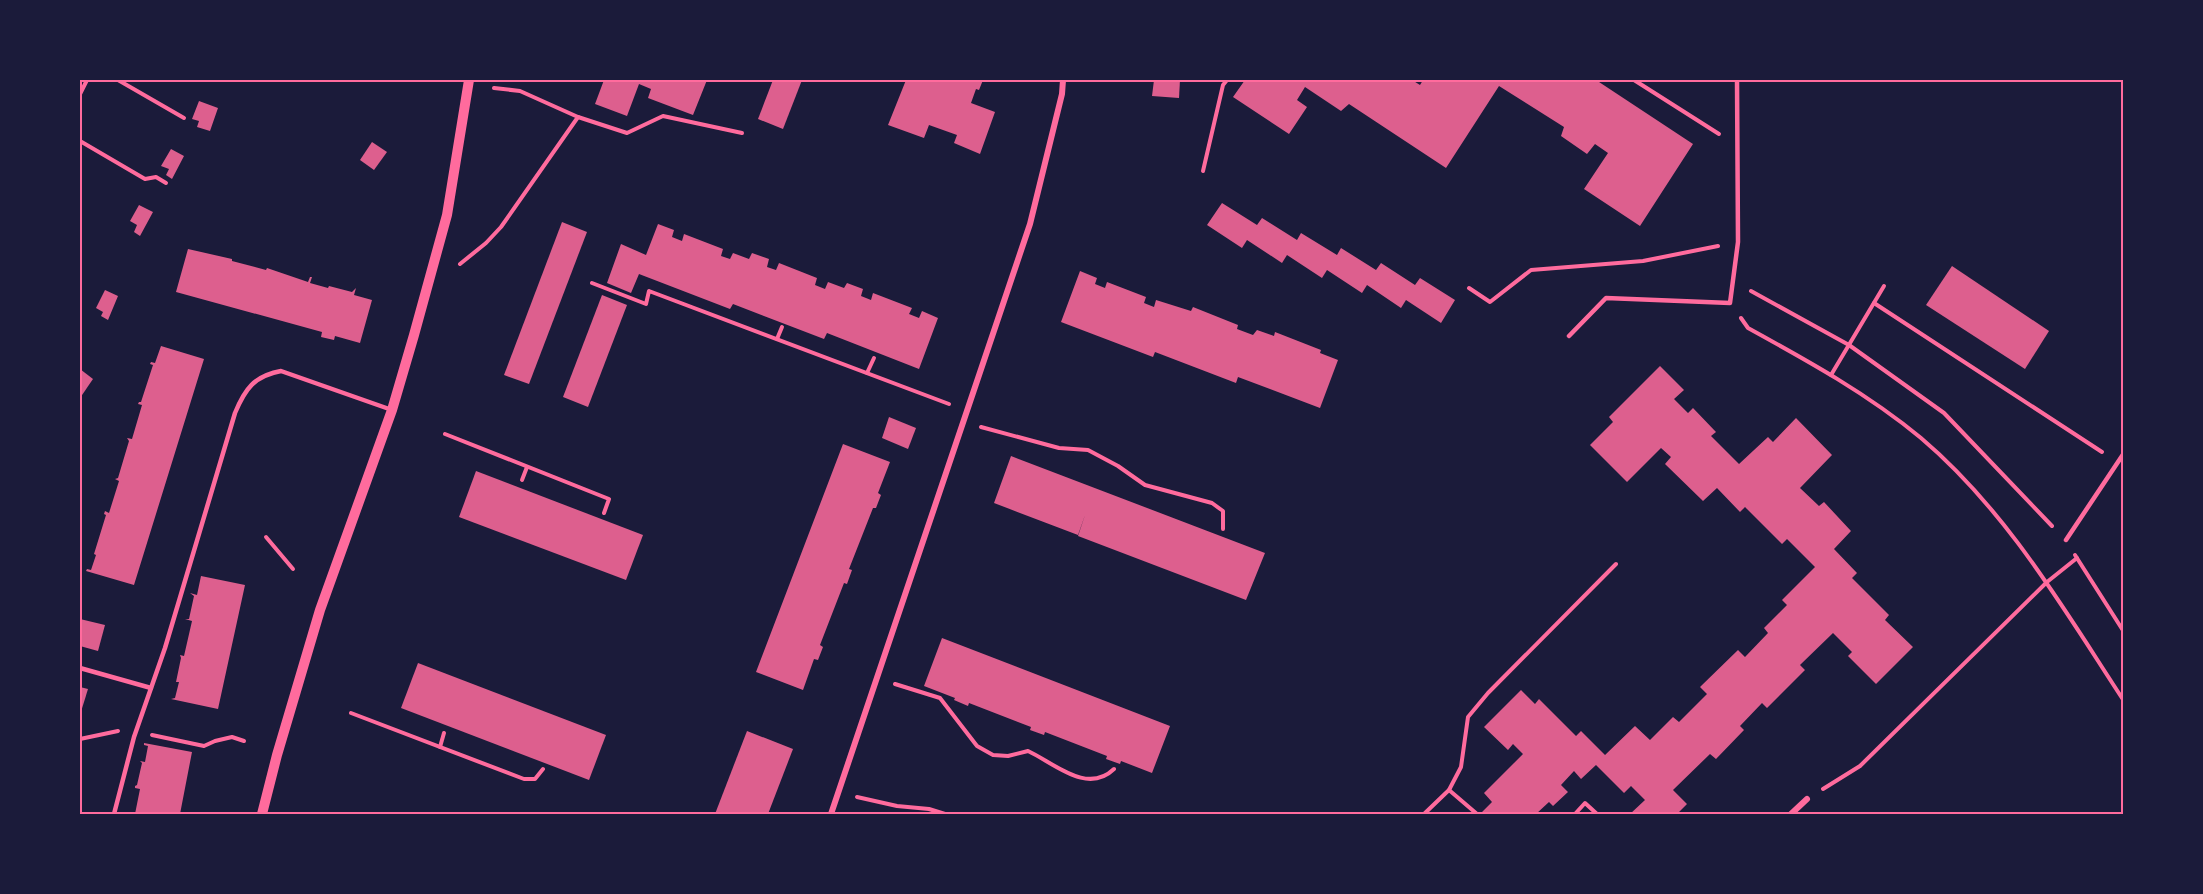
<svg xmlns="http://www.w3.org/2000/svg" width="2203" height="894" font-family="Arial,sans-serif">
<style>
.building{fill:#dd5f8e}
.lines{fill:none;stroke-linecap:round;stroke-linejoin:round}
.path{stroke:#ff6b9d;stroke-width:4}
.service{stroke:#ff6b9d;stroke-width:4.5}
.minor{stroke:#ff6b9d;stroke-width:6}
.tertiary{stroke:#ff6b9d;stroke-width:10}
.neatline{fill:none;stroke:#ff6b9d;stroke-width:2}
</style>
<rect width="100%" height="100%" fill="#1b1b3a"/>
<!-- building -->
<g class="building">
<polygon points="604,80 707,80 693,115 648,98 651,89 639,84 627,116 595,104"/>
<polygon points="773,80 802,80 783,129 758,119"/>
<polygon points="906,80 983,80 979,90 976,89 971,103 995,112 980,154 954,143 957,135 929,125 924,138 888,125"/>
<polygon points="1154,80 1180,80 1179,98 1152,96"/>
<polygon points="1245,80 1412,80 1420,85 1423,80 1596,80 1693,144 1640,226 1584,189 1608,153 1595,144 1587,154 1561,136 1564,127 1499,86 1446,168 1349,104 1341,111 1305,87 1297,100 1307,107 1289,134 1233,97"/>
<polygon points="199,101 218,108 210,131 197,127 199,121 192,119"/>
<polygon points="372,142 387,152 374,170 360,160"/>
<polygon points="171,149 184,156 172,179 166,175 169,169 161,166"/>
<polygon points="1222,203 1257,225 1262,218 1297,240 1301,233 1337,255 1341,248 1376,270 1381,263 1415,285 1420,278 1455,300 1441,323 1406,300 1401,308 1367,285 1362,293 1327,270 1322,278 1287,255 1282,263 1247,240 1242,248 1207,225"/>
<polygon points="139,205 153,212 140,236 134,232 137,225 130,221"/>
<polygon points="562,222 587,232 529,384 504,375"/>
<polygon points="658,224 674,230 672,237 682,241 684,234 723,249 721,256 730,259 733,253 749,259 752,253 769,259 767,267 776,270 779,263 817,278 815,285 825,289 828,282 844,288 847,283 863,289 861,296 871,300 873,293 912,308 909,314 919,318 922,311 938,318 919,369 827,333 824,339 733,304 730,309 639,274 631,293 607,283 621,244 646,255"/>
<polygon points="188,249 232,259 232,261 266,270 267,268 308,282 310,277 312,277 310,283 328,288 329,286 352,292 356,288 354,295 372,300 360,343 335,336 334,340 321,337 322,332 176,292"/>
<polygon points="1952,266 2049,331 2025,369 1926,305"/>
<polygon points="1080,271 1097,278 1095,284 1105,288 1107,282 1146,297 1144,303 1154,307 1156,300 1191,311 1193,307 1238,325 1237,329 1253,335 1257,330 1274,336 1275,332 1321,350 1320,353 1338,360 1320,408 1238,377 1236,383 1155,352 1153,357 1061,322"/>
<polygon points="105,290 118,296 108,320 101,316 103,312 96,308"/>
<polygon points="602,295 627,305 588,407 563,397"/>
<polygon points="161,346 204,359 134,585 86,571 87,569 91,570 96,555 94,554 106,515 104,514 105,511 109,513 119,481 115,479 118,478 129,441 127,438 132,439 142,405 138,404 139,402 141,402 153,365 150,364 151,362 155,363"/>
<polygon points="1660,366 1684,390 1674,399 1688,413 1693,408 1716,432 1711,436 1739,464 1768,437 1773,442 1796,418 1832,455 1800,488 1819,506 1824,502 1851,531 1834,549 1857,573 1852,578 1889,615 1885,620 1913,647 1876,684 1848,656 1852,652 1833,633 1800,665 1805,670 1767,708 1762,703 1740,726 1744,730 1716,759 1710,754 1673,790 1687,804 1677,814 1630,814 1645,800 1631,786 1624,793 1596,765 1581,779 1574,771 1561,785 1568,792 1553,806 1549,802 1536,814 1480,814 1492,802 1484,793 1523,754 1513,744 1508,750 1484,727 1521,690 1535,704 1539,699 1576,736 1581,731 1605,755 1635,726 1650,740 1673,717 1679,722 1707,694 1700,687 1738,650 1745,657 1768,633 1764,628 1787,605 1782,600 1815,567 1787,539 1782,544 1745,507 1740,512 1717,488 1703,501 1665,464 1671,457 1661,448 1627,482 1590,445 1613,422 1609,417"/>
<polygon points="80,369 93,379 80,398"/>
<polygon points="889,417 916,428 908,449 882,438"/>
<polygon points="843,444 890,462 878,493 881,495 876,508 873,508 849,569 852,570 847,584 844,583 820,645 823,647 818,660 814,659 803,690 756,672"/>
<polygon points="1011,456 1265,553 1246,600 1078,536 1085,515 1078,535 994,503"/>
<polygon points="476,471 643,535 626,580 459,517"/>
<polygon points="201,576 245,585 218,709 171,699 175,698 179,682 176,682 181,658 180,655 184,656 192,621 185,619 189,619 194,596 190,593 197,595"/>
<polygon points="80,619 105,625 98,651 80,646"/>
<polygon points="942,638 1170,726 1152,773 1121,761 1120,764 1106,759 1107,756 1045,732 1044,735 1030,730 1031,727 969,703 968,706 954,700 955,698 924,686"/>
<polygon points="418,663 606,735 589,780 401,708"/>
<polygon points="80,687 88,689 80,715"/>
<polygon points="747,731 793,749 768,814 715,814"/>
<polygon points="144,743 192,752 180,814 135,814 140,789 135,788 135,786 137,785 142,763 140,761 145,762 148,746 144,745"/>
</g>
<g class="lines">
<!-- path -->
<g class="path">
<polyline points="118,80 184,118"/>
<polyline points="1634,80 1719,134"/>
<polyline points="80,94 87,80"/>
<polyline points="578,117 627,133 663,116 742,133"/>
<polyline points="80,141 145,179 156,177 166,183"/>
<polyline points="1203,171 1223,85 1227,80"/>
<polyline points="460,264 486,243 501,227 578,117 520,91 494,88"/>
<polyline points="592,283 646,304 649,291 949,404"/>
<polyline points="1469,288 1490,302 1531,270 1643,261 1718,246"/>
<polyline points="1751,291 1849,345 1944,413 2052,526"/>
<polyline points="1874,303 2102,452"/>
<path d="M1741 318 1748 328C1808 361 1868 394 1921 438 2007 511 2063 608 2124 701"/>
<polyline points="777,339 782,327"/>
<polyline points="867,373 874,358"/>
<polyline points="1831,375 1884,286"/>
<polyline points="981,427 1059,448 1088,450 1118,466 1145,485 1212,503 1223,511 1223,529"/>
<polyline points="445,434 609,499 604,513"/>
<polyline points="522,480 527,467"/>
<polyline points="266,537 293,569"/>
<polyline points="2075,555 2124,632"/>
<path d="M895 684 940 698 977 746 993 755 1008 756 1028 751C1054 763 1087 795 1114 769"/>
<polyline points="351,713 524,779 535,779 543,769"/>
<polyline points="152,735 204,746 215,741 232,737 244,741"/>
<polyline points="80,739 118,731"/>
<polyline points="440,747 444,733"/>
<polyline points="1823,789 1860,766 2047,582 2077,558"/>
<polyline points="1449,790 1477,814"/>
<polyline points="857,797 897,806 929,809 945,814"/>
<polyline points="1424,814 1449,790 1461,767 1468,717 1488,693 1616,564"/>
<polyline points="1575,814 1585,803 1597,814"/>
</g>
<!-- service -->
<g class="service">
<polyline points="1569,336 1606,298 1730,303 1738,242 1737,80"/>
<polyline points="2066,540 2124,453"/>
<polyline points="80,668 151,688"/>
<path d="M114 814 134 737 165 648 235 413C245 389 254 376 281 371L392 410"/>
</g>
<!-- minor -->
<g class="minor">
<polyline points="831,814 1030,224 1062,94 1063,80"/>
<polyline points="1791,814 1807,799"/>
</g>
<!-- tertiary -->
<polyline class="tertiary" points="262,814 277,755 320,610 392,410 414,335 447,215 469,80"/>
</g>
<!-- border -->
<rect width="2203" height="894" fill="none" stroke="#1b1b3a" stroke-width="162"/>
<rect x="81" y="81" width="2041" height="732" class="neatline"/>
</svg>
